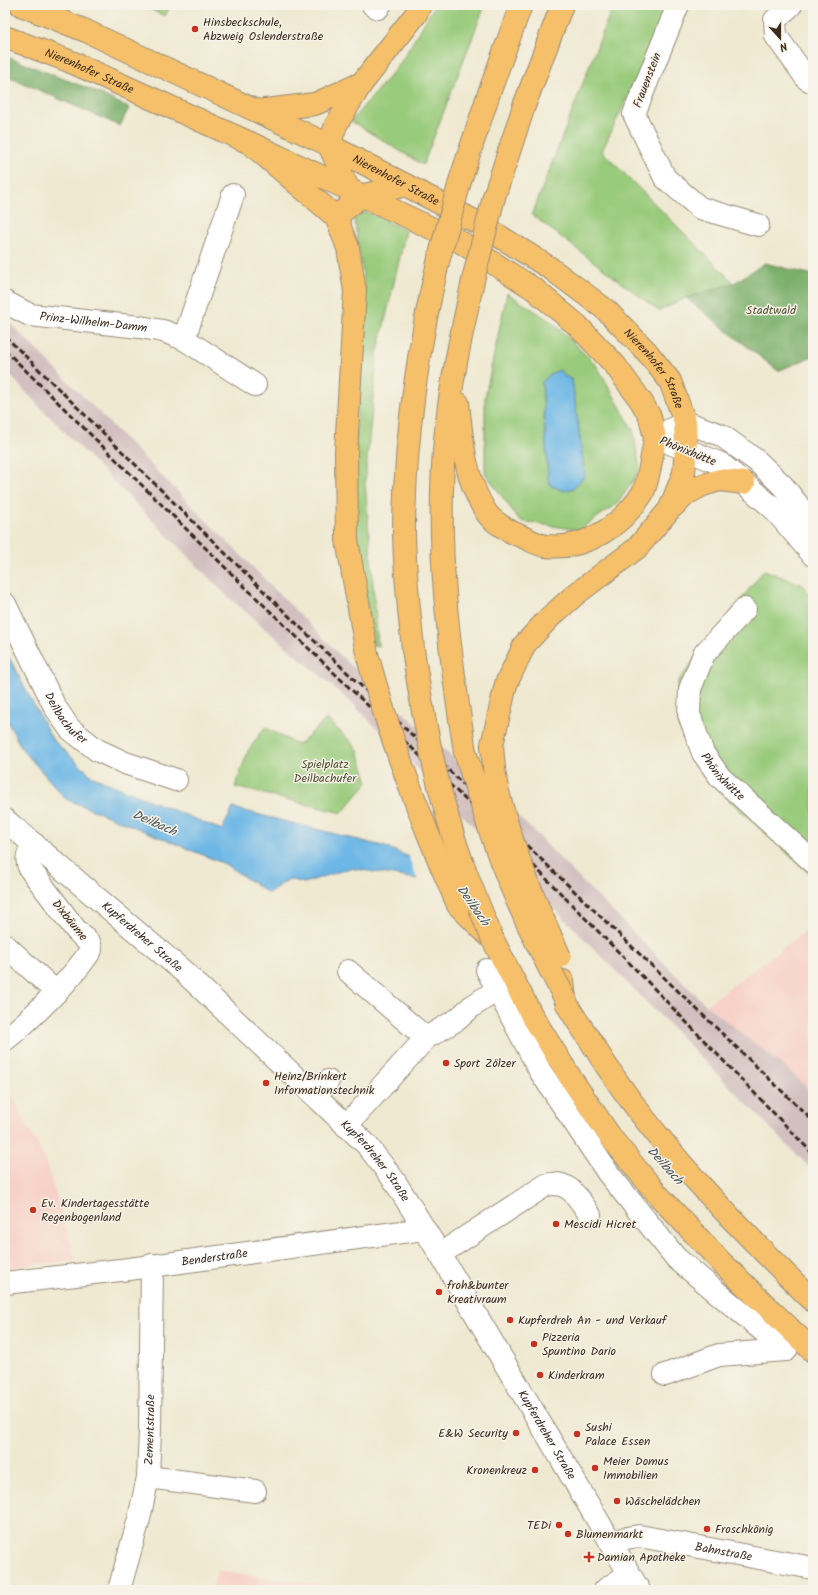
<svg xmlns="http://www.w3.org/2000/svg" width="818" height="1595" font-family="Kalam,sans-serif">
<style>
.built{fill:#f7d1c7}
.industrial{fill:#d2bfc0}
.green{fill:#99cb7b;stroke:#6a7a4c;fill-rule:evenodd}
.forest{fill:#7aaf6b;stroke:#5a6c44}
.water{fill:#6db7e6;stroke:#547082}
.pier{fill:#efe9d1}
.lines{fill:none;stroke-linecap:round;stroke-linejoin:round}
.minor-casing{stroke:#958a78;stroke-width:24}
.major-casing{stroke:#958a78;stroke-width:24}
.highway-casing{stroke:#958a78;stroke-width:24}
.minor{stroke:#fff;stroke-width:22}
.major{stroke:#f6c06b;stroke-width:22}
.highway{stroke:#f6c06b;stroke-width:22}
.rail{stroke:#3b2a1e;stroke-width:3;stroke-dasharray:6 3;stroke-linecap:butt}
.highway-bridge-casing{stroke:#958a78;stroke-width:24;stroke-linecap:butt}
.highway-bridge{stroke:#f6c06b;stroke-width:22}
.poi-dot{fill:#c8321e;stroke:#f7f3e8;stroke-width:1.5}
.labels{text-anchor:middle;stroke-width:3;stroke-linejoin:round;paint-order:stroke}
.poi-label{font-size:12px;fill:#3b2a1e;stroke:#f7f3e8;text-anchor:start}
.street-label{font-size:12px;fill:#3b2a1e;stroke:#f7f3e8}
.park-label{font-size:12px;fill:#525235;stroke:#f7f3e8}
.water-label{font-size:13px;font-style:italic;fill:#4a545a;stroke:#f7f3e8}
</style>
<rect width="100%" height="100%" fill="#f7f3e8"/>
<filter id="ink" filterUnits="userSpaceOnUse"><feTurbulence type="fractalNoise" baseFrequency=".025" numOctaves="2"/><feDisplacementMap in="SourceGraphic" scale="8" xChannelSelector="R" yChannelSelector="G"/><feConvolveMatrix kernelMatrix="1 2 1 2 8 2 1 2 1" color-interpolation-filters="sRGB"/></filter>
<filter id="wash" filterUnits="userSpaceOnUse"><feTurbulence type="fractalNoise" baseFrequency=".012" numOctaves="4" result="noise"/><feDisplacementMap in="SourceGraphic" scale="16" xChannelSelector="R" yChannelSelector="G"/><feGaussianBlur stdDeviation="0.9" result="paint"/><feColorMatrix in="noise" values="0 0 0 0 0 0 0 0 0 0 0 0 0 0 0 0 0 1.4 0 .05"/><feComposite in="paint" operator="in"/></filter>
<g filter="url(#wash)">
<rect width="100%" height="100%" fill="#efe9d1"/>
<!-- built -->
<g class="built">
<polygon points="813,926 813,1093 786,1068 706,1005"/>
<polygon points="5,1080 45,1160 76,1260 5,1268"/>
<polygon points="218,1571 351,1589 351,1590 211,1590"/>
</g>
<!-- industrial -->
<polygon class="industrial" points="5,318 342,657 535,832 564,863 707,1006 786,1068 813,1093 813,1171 352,703 227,596 39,406 5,370"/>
<!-- green -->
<g class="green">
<polygon points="140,5 171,5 165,16"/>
<polygon points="435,5 485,5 423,165 351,121 399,65"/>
<polygon points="613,5 671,5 602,151 734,283 686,298 659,311 532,215"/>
<polygon points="360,212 372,214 406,231 377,355 365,482 378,646 373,645 357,538 353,483 365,289 354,218"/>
<path d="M507 293 552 322 597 366 633 430 640 470 618 503 579 530 520 521 485 473V397ZM563 375 572 380 585 475 574 488 550 485 548 478 542 382Z"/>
<polygon points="764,570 803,585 813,599 813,877 714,786 698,764 679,727 678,681"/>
<polygon points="327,719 357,748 368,782 342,813 235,787 248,751 265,727 298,745"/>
</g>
<!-- forest -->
<g class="forest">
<polygon points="5,56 92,90 129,108 120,126 5,75"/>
<polygon points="765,263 813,275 813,356 778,371 686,298 734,283"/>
</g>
<!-- water -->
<g class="water">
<polygon points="560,370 563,375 572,380 585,475 574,488 563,491 550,485 548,478 542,382 552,373"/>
<polygon points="5,650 52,739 93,777 222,830 233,808 386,847 482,889 619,1095 770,1238 813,1262 813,1306 794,1304 736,1254 604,1106 535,998 430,881 350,868 304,883 289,879 268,893 225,864 66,799 22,749 5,717"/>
</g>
<!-- pier -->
<polygon class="pier" points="407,853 484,887 620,1093 772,1236 813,1260 813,1308 792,1305 734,1255 602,1107 533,999 429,883 418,881"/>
</g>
<g filter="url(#ink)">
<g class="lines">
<!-- minor casing -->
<g class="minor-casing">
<g id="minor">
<polyline points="373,5 378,8 380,5"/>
<polyline points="678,5 634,114 665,178 700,208 758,225"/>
<polyline points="791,5 775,20 776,36 807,79 813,82"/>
<path id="s1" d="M5 302 30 315 140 327 163 331 184 339 255 385"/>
<polyline points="184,339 233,195"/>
<polyline points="655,438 685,422 721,435 757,461 783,486 813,524"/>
<polyline points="670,443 721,464 772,507 813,555"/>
<path id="s2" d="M5 604 55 707 70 729 97 750 125 763 176 780"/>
<path id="s3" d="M745 609 704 654 690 689 689 714 703 753 720 777 813 862"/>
<path id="s4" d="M5 820 184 972 366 1144 394 1180 440 1254 639 1590"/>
<polyline points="5,945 56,992"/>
<polyline points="487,970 540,1071 608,1173 676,1258 786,1350"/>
<polyline points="348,971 426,1038"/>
<path d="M5 1040C31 1019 73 978 91 950L90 944 76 930 30 869C25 859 28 853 34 844"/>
<polyline points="315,1095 328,1081"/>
<polyline points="346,1126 426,1038 458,1019 471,1007 497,990"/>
<path d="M440 1254 546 1185C569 1179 578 1198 590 1215"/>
<path id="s5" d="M5 1283 129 1269 424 1229"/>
<polyline points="665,1375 719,1355 786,1350"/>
<polyline points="148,1477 255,1491"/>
<path id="s6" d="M611 1543 626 1538 639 1536 813 1568"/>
<path id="s7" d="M119 1590 139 1519 148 1477 150 1430 152 1265"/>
<polyline points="605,1590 629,1574"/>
</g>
</g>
<!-- major casing -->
<g class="major-casing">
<g id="major">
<path id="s8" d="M21 5 86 31 329 145 480 224 550 268 606 310 647 352 670 381 685 422 686 448"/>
<path id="s9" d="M5 37 69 61 250 143 459 241 534 289 578 326 615 365 641 401 650 417 655 438"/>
</g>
</g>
<!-- highway casing -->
<g class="highway-casing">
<g id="highway">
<polyline points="257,111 315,104 362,83 416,14 420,5"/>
<polyline points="250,143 336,217 348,248 355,291 346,452 347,540 367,654"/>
<polyline points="461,178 488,96 521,5"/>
<polyline points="349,191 329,145 336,125 362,83"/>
<polyline points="494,197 524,106 562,5"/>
<polyline points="336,217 361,196 406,185"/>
<path d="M458 403C462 440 465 480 486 512 492 522 512 533 523 537 530 540 538 545 546 546 586 550 621 526 642 494 648 485 653 450 655 438"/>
<polyline points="671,506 684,473 686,448"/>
<path d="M413 649C409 609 404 568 404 528 405 437 418 346 439 258"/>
<polyline points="492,745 506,684 525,644 549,618 576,594 637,548 670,509 688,493 703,485 720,480 744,483"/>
<path d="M465 752C449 649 435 545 445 440 450 385 462 331 474 276"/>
<polyline points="458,905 493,940 531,1014 572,1080 612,1139 658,1195 722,1263 813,1351"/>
<path d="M563 981C564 987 564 996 566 1002 574 1018 586 1033 595 1048 654 1143 734 1223 813 1301"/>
</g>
</g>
<!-- minor -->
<use href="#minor" class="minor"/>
<!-- major -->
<use href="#major" class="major"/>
<!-- highway -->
<use href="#highway" class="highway"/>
<!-- rail -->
<g class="rail">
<polyline points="5,336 301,628 813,1121"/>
<polyline points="5,350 246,588 525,857 644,978 813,1154"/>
</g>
<!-- highway-bridge casing -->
<g class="highway-bridge-casing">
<g id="highway-bridge">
<polyline points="439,258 461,178"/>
<polyline points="474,276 494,197"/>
<path d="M413 649C421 705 431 761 447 815 459 858 476 899 493 940"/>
<path d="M367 654C390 740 422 823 458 905"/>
<path d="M492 745C493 759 494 774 497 788 511 846 535 902 560 957"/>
<path d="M465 752C475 783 484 814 495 845 514 899 539 950 566 1000"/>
</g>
</g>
<!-- highway-bridge -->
<use href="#highway-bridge" class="highway-bridge"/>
</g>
</g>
<!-- markers -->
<g class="poi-dot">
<circle cx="195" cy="29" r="4"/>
<circle cx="446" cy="1063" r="4"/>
<circle cx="266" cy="1083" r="4"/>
<circle cx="33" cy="1210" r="4"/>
<circle cx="556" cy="1224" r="4"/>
<circle cx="439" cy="1292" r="4"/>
<circle cx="510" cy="1320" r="4"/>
<circle cx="534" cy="1344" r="4"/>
<circle cx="540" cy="1375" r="4"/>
<circle cx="516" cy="1433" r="4"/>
<circle cx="577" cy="1434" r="4"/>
<circle cx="595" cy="1468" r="4"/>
<circle cx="535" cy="1470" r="4"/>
<circle cx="617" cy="1501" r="4"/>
<circle cx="559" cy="1525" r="4"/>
<circle cx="707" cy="1529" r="4"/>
<circle cx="568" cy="1534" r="4"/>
<path d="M587 1551h4v4h4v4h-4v4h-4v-4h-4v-4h4z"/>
</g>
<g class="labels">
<!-- poi labels -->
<g class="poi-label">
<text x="203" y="26">Hinsbeckschule,<tspan x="203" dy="14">Abzweig Oslenderstraße</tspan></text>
<text x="454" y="1067">Sport Zölzer</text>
<text x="274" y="1080">Heinz/Brinkert<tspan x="274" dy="14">Informationstechnik</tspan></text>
<text x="41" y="1207">Ev. Kindertagesstätte<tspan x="41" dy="14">Regenbogenland</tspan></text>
<text x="564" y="1228">Mescidi Hicret</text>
<text x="447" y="1289">froh&amp;bunter<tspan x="447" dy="14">Kreativraum</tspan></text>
<text x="518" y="1324">Kupferdreh An - und Verkauf</text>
<text x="542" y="1341">Pizzeria<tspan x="542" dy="14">Spuntino Dario</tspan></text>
<text x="548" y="1379">Kinderkram</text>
<text x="585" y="1431">Sushi<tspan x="585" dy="14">Palace Essen</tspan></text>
<text x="508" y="1437" text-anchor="end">E&amp;W Security</text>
<text x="603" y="1465">Meier Domus<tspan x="603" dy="14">Immobilien</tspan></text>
<text x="527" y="1474" text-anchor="end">Kronenkreuz</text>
<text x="625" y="1505">Wäschelädchen</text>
<text x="551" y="1529" text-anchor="end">TEDi</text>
<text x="715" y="1533">Froschkönig</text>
<text x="576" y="1538">Blumenmarkt</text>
<text x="597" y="1561">Damian Apotheke</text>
</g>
<!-- street labels -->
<g class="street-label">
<text dy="4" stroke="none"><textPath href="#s9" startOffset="91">Nierenhofer Straße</textPath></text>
<text transform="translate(647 80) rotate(-69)" y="4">Frauenstein</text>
<text dy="4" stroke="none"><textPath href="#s8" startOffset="414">Nierenhofer Straße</textPath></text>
<text dy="4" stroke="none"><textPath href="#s1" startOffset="92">Prinz-Wilhelm-Damm</textPath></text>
<text dy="4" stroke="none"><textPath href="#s8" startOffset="738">Nierenhofer Straße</textPath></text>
<text transform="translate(688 451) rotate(22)" y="4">Phönixhütte</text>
<text dy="4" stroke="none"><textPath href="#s2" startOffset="130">Deilbachufer</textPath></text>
<text dy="4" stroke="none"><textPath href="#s3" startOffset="196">Phönixhütte</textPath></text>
<text transform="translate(70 920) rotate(51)" y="4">Dixbäume</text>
<text dy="4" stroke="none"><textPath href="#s4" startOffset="180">Kupferdreher Straße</textPath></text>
<text dy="4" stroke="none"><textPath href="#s4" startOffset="504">Kupferdreher Straße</textPath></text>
<text dy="4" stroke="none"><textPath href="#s5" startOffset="211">Benderstraße</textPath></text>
<text dy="4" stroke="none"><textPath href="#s7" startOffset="164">Zementstraße</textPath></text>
<text dy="4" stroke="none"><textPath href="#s4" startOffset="828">Kupferdreher Straße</textPath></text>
<text dy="4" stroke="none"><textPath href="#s6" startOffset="115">Bahnstraße</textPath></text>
</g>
<!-- park labels -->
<g class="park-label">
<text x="771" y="314">Stadtwald</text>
<text x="325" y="768">Spielplatz<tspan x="325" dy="14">Deilbachufer</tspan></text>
</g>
<!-- water labels -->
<g class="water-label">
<text transform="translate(155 822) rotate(24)" y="5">Deilbach</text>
<text transform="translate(474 905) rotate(55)" y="5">Deilbach</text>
<text transform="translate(666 1165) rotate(48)" y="5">Deilbach</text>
</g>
</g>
<!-- margin -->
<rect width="818" height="1595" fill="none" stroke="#f7f3e8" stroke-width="20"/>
<!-- north arrow -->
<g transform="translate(780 38) rotate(159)" stroke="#f7f3e8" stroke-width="3" paint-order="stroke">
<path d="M0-3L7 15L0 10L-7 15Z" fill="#3b2a1e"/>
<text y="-6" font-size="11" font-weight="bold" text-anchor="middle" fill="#3b2a1e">N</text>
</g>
</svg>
